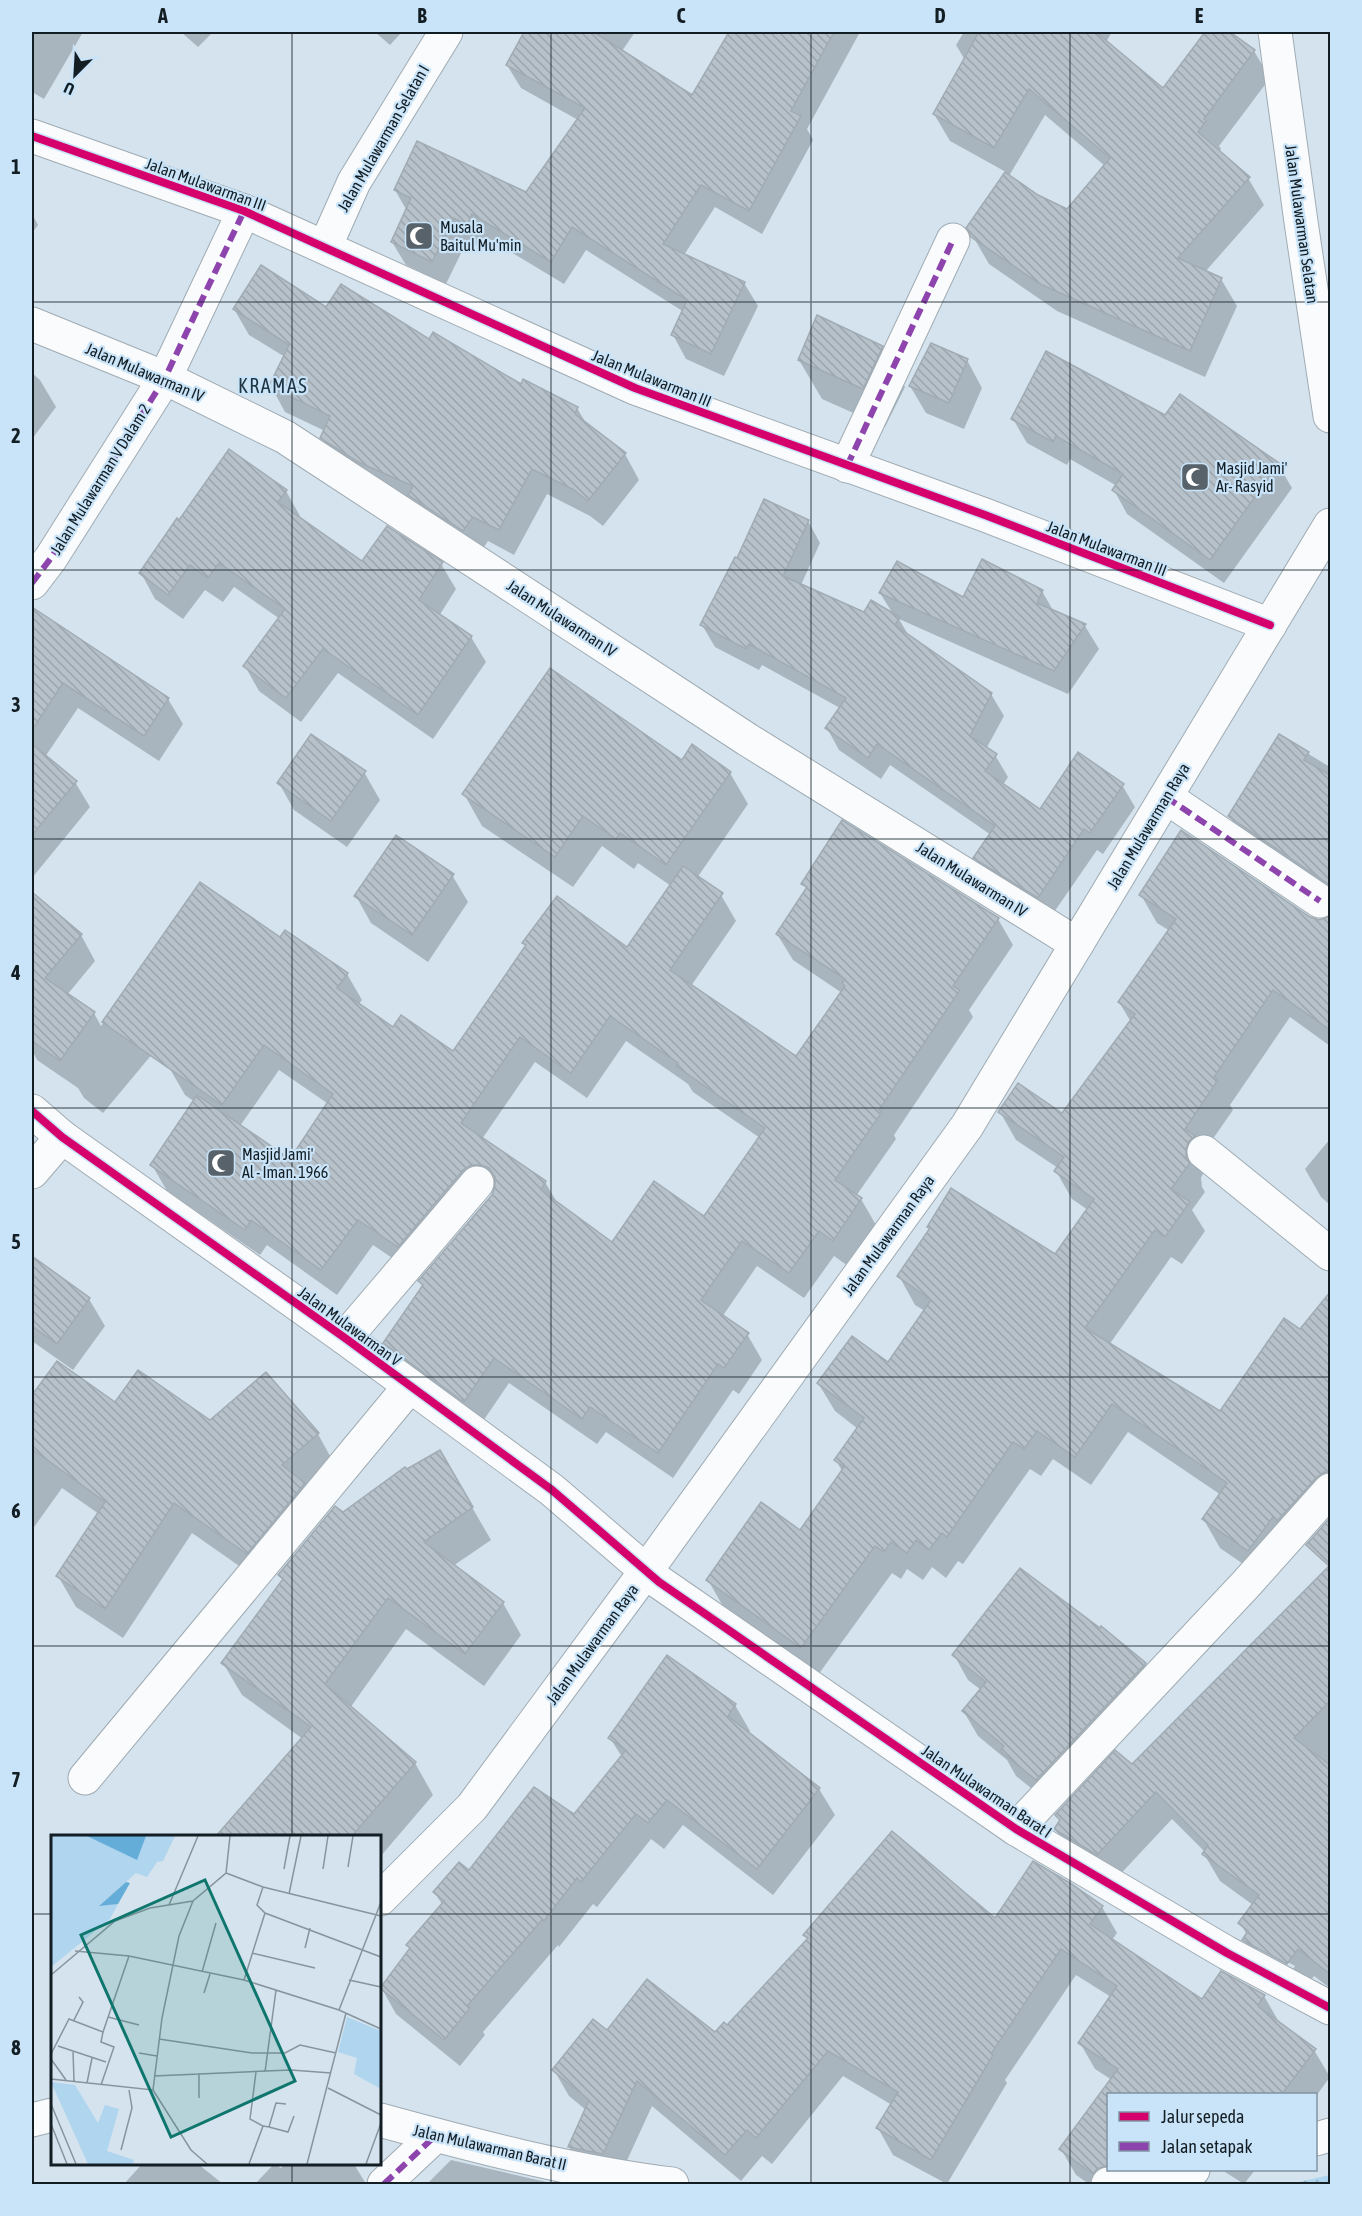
<svg xmlns="http://www.w3.org/2000/svg" width="1362" height="2216" font-family="'Asap Condensed',sans-serif">
<style>
.grass{fill:url(#grass-dots)}
.shadow{fill:#0003;fill-rule:evenodd}
.building{fill:url(#building-back-hatch);stroke:#a0abb3;stroke-width:1.5;fill-rule:evenodd}
.lines{fill:none;stroke-linecap:round;stroke-linejoin:round}
.minor-casing{stroke:#a0abb3;stroke-width:35}
.tertiary-casing{stroke:#a0abb3;stroke-width:35}
.secondary-casing{stroke:#a0abb3;stroke-width:35}
.minor{stroke:#f9fbfc;stroke-width:33}
.tertiary{stroke:#f9fbfc;stroke-width:33}
.secondary{stroke:#f9fbfc;stroke-width:33}
.quiet{stroke:#8e44ad;stroke-width:6;stroke-dasharray:12 6;stroke-linecap:butt}
.cycleway-casing{stroke:#c9e4f8;stroke-width:11}
.cycleway{stroke:#d6006c;stroke-width:8}
.grid{fill:none;stroke:#131d24;stroke-width:1.5;stroke-opacity:0.55}
.labels{text-anchor:middle;stroke-width:4.5;stroke-linejoin:round;paint-order:stroke}
.street-label{font-size:16px;fill:#131d24;stroke:#c9e4f8}
.poi-label{font-size:16px;fill:#131d24;stroke:#c9e4f8;text-anchor:start}
.quarter-label{font-size:20px;letter-spacing:1.5px;fill:#1f3544;stroke:#c9e4f8}
.inset-road{fill:none;stroke:#87949d;stroke-width:1.5}
.view{fill:#0f766e;fill-opacity:0.15;stroke:#0f766e;stroke-width:3}
.inset-edge{fill:none;stroke:#131d24;stroke-width:3}
.neatline{fill:none;stroke:#131d24;stroke-width:2}
.grid-label{font-size:20px;text-anchor:middle;font-weight:bold;fill:#131d24}
</style>
<defs>
<pattern id="grass-dots" width="8" height="8" patternUnits="userSpaceOnUse" patternTransform="scale(1.5)"><rect width="8" height="8" fill="#afd5ef"/><path d="M2 2h.1M6 6h.1" fill="none" stroke="#96b6cd" stroke-width="1.8" stroke-linecap="round"/></pattern>
<pattern id="building-back-hatch" width="6" height="6" patternUnits="userSpaceOnUse" patternTransform="scale(1.5)"><rect width="6" height="6" fill="#b6c1ca"/><path d="M-1 5l2 2M0 0l6 6M5-1l2 2" fill="none" stroke="#9ca5ad"/></pattern>
</defs>
<rect width="100%" height="100%" fill="#d4e3ee"/>
<!-- grass -->
<polygon class="grass" points="1330,2175 1330,2184 1290,2184"/>
<!-- shadow -->
<g class="shadow">
<polygon points="32,32 83,32 44,99 32,92"/>
<polygon points="181,32 213,32 198,47"/>
<polygon points="375,32 402,32 390,45"/>
<polygon points="527,32 635,32 622,51 692,97 731,32 860,32 807,129 813,140 762,234 715,207 684,255 744,283 758,306 724,376 686,359 673,335 684,312 586,250 564,284 486,237 481,247 467,241 446,284 406,265 392,242 407,211 395,190 527,193 578,120 521,88 507,65"/>
<path d="M964 32H1112L1106 42 1163 90 1207 32H1228L1254 51 1270 78 1219 146 1221 149 1219 152 1248 178 1264 205 1205 272 1221 279 1237 306 1205 377 1057 311 989 264 968 228 1006 172 950 141 934 114 965 60 956 45ZM1045 115 1105 166 1067 211 1037 196 1009 176Z"/>
<polygon points="32,214 38,225 32,233"/>
<polygon points="234,309 326,309 429,341 522,386 577,408 587,425 625,454 639,480 603,526 590,516 547,494 514,555 488,541 478,556 337,463 322,438 325,431 285,412 271,386 285,357 249,335"/>
<polygon points="882,347 905,387 885,427 822,399 799,360"/>
<polygon points="967,360 982,388 964,429 926,413 910,386"/>
<polygon points="32,373 40,380 56,407 32,439"/>
<polygon points="1166,417 1278,464 1292,488 1224,583 1127,514 1114,490 1117,486 1070,459 1067,465 1027,443 1013,419"/>
<polygon points="286,491 300,516 298,519 362,563 441,564 456,589 439,616 471,637 486,662 433,739 338,673 301,722 259,691 245,666 280,619 234,587 223,602 205,590 183,619 155,599 141,573"/>
<polygon points="808,521 820,543 801,585 865,614 893,614 880,593 964,599 1042,591 1054,612 1085,626 1099,649 1068,694 899,619 910,638 991,694 1004,716 986,749 995,755 1008,777 1003,785 1040,811 1122,785 1135,807 1103,854 1097,850 1050,918 987,879 975,858 991,835 890,765 881,779 839,750 827,728 840,708 762,665 759,670 715,647 702,625 738,560"/>
<polygon points="41,615 168,699 183,724 159,761 78,708 45,757 75,782 90,807 32,878 32,630"/>
<polygon points="1279,736 1330,767 1330,902 1246,845 1230,817"/>
<path d="M682 762 730 773 748 804 697 878 721 895 736 921 691 986 797 1058 842 993 793 960 777 934 807 890 803 884 998 919 1013 945 969 1010 973 1017 894 1135 896 1139 856 1196 861 1199 876 1225 848 1266 834 1256 804 1298 757 1266 722 1317 747 1334 762 1360 739 1394 733 1390 673 1478 606 1432 597 1444 509 1383 479 1427 400 1369 385 1343 423 1288 420 1282 493 1195 495 1190 486 1191 413 1272 373 1245 337 1295 267 1245 260 1255 167 1191 152 1165 195 1102 185 1095 170 1069 164 1040 103 1113 84 1098 78 1088 37 1060 32 1050V1018L38 1010 32 1005V894L81 935 95 961 67 995 94 1013 101 1026 200 884 281 939 347 974 362 1000 358 1005 393 1029 453 1053 526 947 524 943 627 949 671 886 638 863 634 869 602 846 573 887 482 826 464 794ZM626 1041 688 1084 693 1092 760 1138 705 1218 612 1244 558 1204 545 1182 482 1139 535 1062 587 1098ZM279 1070 327 1103 290 1161 240 1126Z"/>
<polygon points="364,772 380,800 347,847 294,810 279,783"/>
<polygon points="452,875 468,902 428,962 371,923 356,896"/>
<polygon points="1141,895 1309,918 1318,921 1330,918 1330,1046 1290,1017 1230,1105 1233,1110 1203,1153 1205,1169 1201,1178 1202,1187 1205,1192 1192,1210 1205,1231 1182,1264 1171,1257 1109,1345 1220,1413 1301,1331 1330,1295 1330,1507 1265,1579 1220,1548 1204,1520 1221,1495 1128,1432 1091,1485 1053,1459 1041,1476 1030,1469 963,1564 958,1561 946,1578 932,1567 923,1580 907,1569 901,1579 892,1573 818,1675 724,1608 708,1580 801,1532 842,1471 836,1460 858,1429 835,1411 818,1383 888,1364 925,1311 915,1305 899,1276 931,1230 929,1227 1055,1256 1088,1210 1072,1199 1056,1171 1058,1168 1016,1140 1000,1112 1062,1115 1131,1022 1119,1002 1170,931 1157,923"/>
<polygon points="1330,1139 1330,1205 1321,1197 1305,1169"/>
<polygon points="35,1260 89,1299 105,1326 73,1370 32,1341 32,1265"/>
<polygon points="57,1363 115,1404 210,1422 318,1434 335,1465 265,1584 192,1533 123,1638 76,1607 58,1576 99,1514 62,1488 32,1530 32,1398"/>
<polygon points="440,1452 491,1540 453,1566 503,1603 521,1635 484,1686 406,1629 350,1708 415,1763 433,1795 380,1857 380,1836 218,1836 303,1739 242,1695 223,1663 283,1581 279,1575 343,1514 406,1471"/>
<path d="M1330 1567V1988L1314 1976 1303 1991 1260 1967 1244 1940 1247 1935 1240 1923 1253 1905 1220 1881 1204 1854 1205 1852 1172 1819 1113 1882 1071 1857 1055 1829 1061 1822 1057 1815 1132 1766ZM1257 1946 1295 1966 1293 1969 1257 1949Z"/>
<polygon points="954,1655 1145,1664 1159,1688 1051,1804 1016,1776 1007,1760 978,1736 964,1712 981,1690 968,1680"/>
<polygon points="735,1705 750,1731 748,1734 819,1789 835,1815 773,1895 683,1825 664,1849 651,1839 597,1907 593,1904 559,1947 558,1945 483,2032 485,2035 460,2066 396,2014 381,1987 411,1950 408,1945 442,1904 434,1892 574,1816 622,1757 610,1738"/>
<polygon points="1102,1907 1117,1933 1112,1940 1202,2001 1264,1996 1279,2022 1314,2050 1330,2077 1316,2096 1316,2094 1108,2094 1108,2170 1132,2184 1089,2184 1076,2175 1061,2149 1112,2080 1095,2069 1080,2043 1111,1997 1076,1975 1005,2080 1007,2083 947,2184 893,2155 878,2128 892,2105 843,2076 772,2164 762,2156 741,2181 652,2106 618,2180 584,2174 569,2147 586,2110 569,2096 554,2070 607,2032 715,2034 727,2027 808,1940 805,1935 996,1920"/>
<polygon points="451,2160 555,2184 427,2184"/>
<polygon points="142,2164 198,2164 223,2184 124,2184"/>
<polygon points="274,2164 281,2168 285,2164 354,2164 366,2184 255,2184"/>
<polygon points="1222,2170 1255,2170 1244,2184"/>
</g>
<!-- building -->
<g class="building">
<polygon points="524,32 594,32 692,95 729,32 834,32 791,111 801,116 749,211 701,185 663,244 745,282 711,354 671,335 687,300 572,227 551,262 472,214 467,225 454,218 432,262 391,242 411,198 394,190 417,141 526,192 585,108 506,65"/>
<polygon points="979,32 1096,32 1163,88 1205,32 1230,32 1255,50 1204,119 1206,121 1198,132 1250,177 1178,258 1222,278 1190,351 1040,284 971,237 966,228 1005,172 1038,195 1067,209 1110,158 1029,89 994,148 933,114"/>
<polygon points="261,265 326,307 341,284 429,339 433,332 521,384 523,379 578,407 575,414 626,453 588,501 574,490 532,469 499,530 473,517 463,531 408,495 413,486 358,462 320,438 330,416 269,386 289,345 233,309"/>
<polygon points="817,315 883,346 863,389 798,360"/>
<polygon points="931,343 968,359 949,403 909,386"/>
<polygon points="1046,351 1165,415 1180,394 1279,463 1210,560 1112,490 1123,474 1056,436 1053,442 1011,419"/>
<polygon points="229,449 287,490 278,502 362,561 387,526 443,562 419,600 472,636 418,715 323,649 286,698 243,666 285,609 219,563 208,578 190,565 168,595 139,573 177,518 179,520"/>
<polygon points="764,499 809,520 783,576 864,612 871,600 900,617 895,625 992,693 970,736 997,754 985,771 1040,809 1078,752 1124,784 1090,833 1084,829 1038,898 973,858 995,826 877,744 868,758 825,728 846,698 749,644 746,649 700,625 735,557 737,558"/>
<polygon points="982,559 1043,590 1037,603 1086,624 1054,671 879,593 897,561 963,597"/>
<polygon points="32,607 169,698 144,736 63,683 32,730"/>
<polygon points="550,668 682,760 692,744 731,772 666,865 620,833 616,839 583,816 555,857 462,794"/>
<polygon points="311,734 366,771 331,821 277,783"/>
<polygon points="1279,734 1309,752 1304,760 1330,775 1330,885 1228,816"/>
<polygon points="32,744 77,781 32,835"/>
<path d="M842 820 999 918 953 986 960 990 879 1110 882 1112 835 1180 862 1198 833 1241 819 1231 789 1273 742 1241 701 1300 749 1333 724 1368 718 1364 658 1453 590 1407 582 1419 494 1358 464 1402 383 1343 423 1285 418 1281 492 1195 495 1186V1177L489 1168 480 1165H471L463 1170 398 1247 358 1220 321 1270 251 1220 245 1230 150 1165 197 1095 290 1159 333 1094 264 1045 222 1105 102 1022 200 882 280 937 285 930 348 973 337 988 393 1027 401 1015 453 1051 526 945 522 943 557 896 627 947 683 866 723 893 670 970 796 1056 845 986 842 983 845 979 776 934 807 887 801 884ZM610 1016 678 1063 676 1066 765 1128 704 1216 654 1181 612 1242 541 1190 546 1181 461 1123 520 1037 571 1073Z"/>
<polygon points="1181,830 1310,917 1319,920 1330,916 1330,1030 1273,990 1214,1077 1218,1080 1185,1129 1195,1136 1189,1141 1186,1149 1186,1158 1190,1163 1171,1189 1190,1202 1165,1237 1155,1230 1085,1328 1220,1411 1284,1318 1300,1329 1330,1292 1330,1472 1324,1472 1316,1478 1277,1521 1273,1517 1248,1551 1202,1519 1227,1483 1112,1404 1075,1457 1037,1431 1024,1449 1013,1442 947,1537 942,1533 929,1550 916,1540 907,1553 891,1542 884,1552 875,1546 801,1648 706,1580 761,1502 800,1530 844,1467 834,1460 864,1418 817,1383 852,1336 888,1362 931,1300 897,1276 930,1228 927,1227 951,1188 1055,1254 1094,1199 1054,1171 1064,1157 998,1112 1018,1083 1062,1113 1135,1014 1118,1002 1176,919 1139,895"/>
<polygon points="396,835 454,874 412,935 354,896"/>
<polygon points="32,892 82,934 45,978 95,1012 60,1061 32,1041"/>
<polygon points="32,1256 90,1298 57,1344 32,1326"/>
<polygon points="57,1361 115,1402 138,1370 210,1420 266,1372 319,1433 282,1465 305,1483 247,1554 174,1503 105,1609 56,1576 105,1502 32,1449 32,1395"/>
<polygon points="440,1450 473,1507 424,1542 504,1602 465,1654 388,1598 325,1684 416,1762 352,1836 216,1836 311,1727 221,1663 283,1579 278,1575 335,1506 343,1512 405,1467 407,1469"/>
<polygon points="1330,1518 1330,1701 1294,1738 1330,1765 1330,1974 1298,1949 1287,1964 1242,1940 1248,1931 1238,1923 1259,1895 1202,1854 1208,1845 1156,1792 1097,1855 1054,1829 1060,1820 1055,1815 1115,1750 1132,1764 1329,1566 1306,1545"/>
<polygon points="1020,1568 1100,1628 1101,1626 1146,1663 1036,1780 1000,1751 1004,1746 962,1711 986,1682 952,1655"/>
<polygon points="667,1655 736,1704 728,1716 820,1788 757,1869 667,1800 648,1823 636,1814 581,1882 577,1878 544,1921 542,1920 468,2005 470,2008 444,2040 380,1988 410,1948 406,1945 444,1901 433,1892 459,1862 469,1870 534,1787 574,1814 626,1750 608,1738"/>
<polygon points="892,1831 995,1918 1033,1861 1070,1883 1103,1906 1090,1924 1202,1999 1221,1971 1265,1995 1258,2005 1259,2007 1316,2049 1282,2094 1108,2094 1108,2165 1097,2169 1093,2174 1059,2149 1118,2069 1078,2043 1117,1986 1061,1949 991,2054 993,2055 931,2160 876,2128 898,2092 828,2051 756,2138 747,2130 725,2155 637,2081 603,2154 568,2147 589,2100 552,2070 593,2019 607,2030 647,1979 715,2032 724,2022 727,2025 808,1938 803,1935"/>
</g>
<g class="lines">
<!-- minor casing -->
<g class="minor-casing">
<g id="minor">
<polyline points="32,136 244,211 635,388 985,515 1270,625"/>
<polyline points="325,247 354,182 446,32"/>
<polyline points="32,324 165,378 285,437 748,740 1077,944"/>
<polyline points="847,466 953,240"/>
<polyline points="32,583 51,558 165,378 244,211"/>
<polyline points="1166,797 1320,901"/>
<polyline points="32,1111 62,1137 345,1338 552,1490 659,1582 1016,1829 1227,1953 1330,2008"/>
<polyline points="1204,1152 1330,1254"/>
<polyline points="32,1172 62,1137"/>
<polyline points="345,1338 477,1183"/>
<polyline points="85,1778 410,1386"/>
<polyline points="1016,1829 1247,1583 1330,1490"/>
<path d="M380 2120C475 2146 574 2172 672 2184"/>
<polyline points="1316,2139 1330,2135"/>
<polyline points="384,2184 436,2135"/>
<polyline points="1108,2184 1193,2170"/>
</g>
</g>
<!-- tertiary casing -->
<g class="tertiary-casing">
<polyline id="tertiary" points="1275,32 1301,222 1330,416"/>
</g>
<!-- secondary casing -->
<g class="secondary-casing">
<g id="secondary">
<polyline points="380,1899 472,1807 646,1571 967,1126 1330,525"/>
<polyline points="32,2120 52,2115"/>
</g>
</g>
<!-- minor -->
<use href="#minor" class="minor"/>
<!-- tertiary -->
<use href="#tertiary" class="tertiary"/>
<!-- secondary -->
<use href="#secondary" class="secondary"/>
<!-- quiet -->
<g class="quiet">
<polyline points="847,466 953,240"/>
<polyline points="32,583 51,558 165,378 244,211"/>
<polyline points="1166,797 1320,901"/>
<polyline points="384,2184 436,2135"/>
</g>
<!-- cycleway casing -->
<g class="cycleway-casing">
<g id="cycleway">
<polyline points="32,136 244,211 635,388 985,515 1270,625"/>
<polyline points="32,1111 62,1137 345,1338 552,1490 659,1582 1016,1829 1227,1953 1330,2008"/>
</g>
</g>
<!-- cycleway -->
<use href="#cycleway" class="cycleway"/>
</g>
<!-- grid -->
<path class="grid" d="M292 32V1836M551 32V2184M811 32V2184M1070 32V2184M32 302H1330M32 570H1330M32 839H1330M32 1108H1330M32 1377H1330M32 1646H1330M32 1914H52M380 1914H1330M292 2164V2184"/>
<!-- icons -->
<defs>
<g id="mosque-square" transform="scale(1.5)"><rect x="-9" y="-9" width="18" height="18" rx="4" fill="#57626b" stroke="#c9e4f8"/><path d="M3.5-4.9A6 6 0 1 0 3.5 4.9A5 5 0 1 1 3.5-4.9Z" fill="#fff"/></g>
</defs>
<g fill-rule="evenodd">
<use href="#mosque-square" x="419" y="236"/>
<use href="#mosque-square" x="1195" y="477"/>
<use href="#mosque-square" x="221" y="1163"/>
</g>
<g class="labels">
<!-- street labels -->
<g class="street-label">
<text transform="translate(383 138) rotate(-60)" y="6">Jalan Mulawarman Selatan I</text>
<text transform="translate(206 184) rotate(20)" y="6">Jalan Mulawarman III</text>
<text transform="translate(1302 224) rotate(82)" y="6">Jalan Mulawarman Selatan</text>
<text transform="translate(145 372) rotate(23)" y="6">Jalan Mulawarman IV</text>
<text transform="translate(652 378) rotate(22)" y="6">Jalan Mulawarman III</text>
<text transform="translate(100 479) rotate(-58)" y="6">Jalan Mulawarman V Dalam 2</text>
<text transform="translate(1107 548) rotate(21)" y="6">Jalan Mulawarman III</text>
<text transform="translate(562 618) rotate(33)" y="6">Jalan Mulawarman IV</text>
<text transform="translate(1148 826) rotate(-59)" y="6">Jalan Mulawarman Raya</text>
<text transform="translate(972 879) rotate(32)" y="6">Jalan Mulawarman IV</text>
<text transform="translate(888 1235) rotate(-54)" y="6">Jalan Mulawarman Raya</text>
<text transform="translate(350 1326) rotate(36)" y="6">Jalan Mulawarman V</text>
<text transform="translate(592 1644) rotate(-54)" y="6">Jalan Mulawarman Raya</text>
<text transform="translate(987 1791) rotate(34)" y="6">Jalan Mulawarman Barat I</text>
<text transform="translate(490 2147) rotate(13)" y="6">Jalan Mulawarman Barat II</text>
</g>
<!-- poi labels -->
<g class="poi-label">
<text x="440" y="233">Musala<tspan x="440" dy="18">Baitul Mu'min</tspan></text>
<text x="1216" y="474">Masjid Jami'<tspan x="1216" dy="18">Ar- Rasyid</tspan></text>
<text x="242" y="1160">Masjid Jami'<tspan x="242" dy="18">Al - Iman. 1966</tspan></text>
</g>
<!-- quarter labels -->
<g class="quarter-label">
<text x="273" y="393">KRAMAS</text>
</g>
</g>
<!-- overview -->
<g transform="translate(51 1835)">
<rect width="330" height="330" fill="#d4e3ee"/>
<path d="M0 1H124L112 26 106 27 96 42 85 38 49 70 67 69 59 84 0 132Z" fill="#afd5ef"/>
<path d="M0 247 24 250 47 288 54 270 68 274 56 316 83 325 82 329H37Z" fill="#afd5ef"/>
<path d="M296 182 330 196V254L303 239 306 223 287 217Z" fill="#afd5ef"/>
<path d="M36 1H95L86 25ZM75 47 79 48 67 69 48 71Z" fill="#64add9"/>
<path class="inset-road" d="M297 32 302 1M233 34 239 1M272 34 277 1M175 38 212 52 330 81M212 52 206 70 214 78 330 122M238 59 250 1M118 70 147 1M254 113 259 93M24 116 78 121 193 145 288 175 330 194M201 118 264 133M151 137 165 88M0 140 64 86 99 73 142 66M193 145 214 78M298 145 330 152M153 158 159 139M288 175 330 67M57 182 88 190M23 185 32 167 28 162M108 204 201 218H234L249 210 285 218M7 211 55 227M22 216 23 246M88 218 106 221M0 219 18 184 52 197 78 121M0 224 15 245M214 237 225 155M103 241 240 235 280 238M0 244 102 255 111 183 128 101 142 66 175 38 179 1M36 248 41 223M50 250 63 212 50 207 52 197M277 253 330 280M102 255 140 315 156 329M148 263V238M0 269 25 329M0 289 16 329M212 291 218 292 225 268 235 269M218 292 237 297 243 281M70 315 81 273 78 255M198 329 212 291 199 284 205 237M256 329 295 178M315 329 330 288"/>
<path class="view" d="M154 45 244 246 120 302 30 100Z"/>
<rect width="330" height="330" class="inset-edge"/>
</g>
<!-- border -->
<rect width="1362" height="2216" fill="none" stroke="#c9e4f8" stroke-width="66"/>
<!-- legend -->
<rect x="1107" y="2093" width="210" height="78" fill="#c9e4f8" stroke="#8094a3" stroke-width="1.5"/>
<rect x="1119" y="2112" width="30" height="9" fill="#d6006c" stroke="#8094a3" stroke-width="1.5"/>
<text x="1161" y="2123" font-size="18" fill="#131d24">Jalur sepeda</text>
<rect x="1119" y="2142" width="30" height="9" fill="#8e44ad" stroke="#8094a3" stroke-width="1.5"/>
<text x="1161" y="2153" font-size="18" fill="#131d24">Jalan setapak</text>
<!-- north arrow -->
<g transform="translate(75 75) rotate(204)" stroke="#c9e4f8" stroke-width="4.5" paint-order="stroke">
<path d="M0-4.5L10 22L0 15L-10 22Z" fill="#131d24"/>
<text y="-9" font-size="16" font-weight="bold" text-anchor="middle" fill="#131d24">U</text>
</g>
<rect x="33" y="33" width="1296" height="2150" class="neatline"/>
<g class="grid-label">
<text x="163" y="23">A</text>
<text x="422" y="23">B</text>
<text x="681" y="23">C</text>
<text x="940" y="23">D</text>
<text x="1199" y="23">E</text>
<text x="16" y="174">1</text>
<text x="16" y="443">2</text>
<text x="16" y="712">3</text>
<text x="16" y="980">4</text>
<text x="16" y="1249">5</text>
<text x="16" y="1518">6</text>
<text x="16" y="1787">7</text>
<text x="16" y="2055">8</text>
</g>
</svg>
